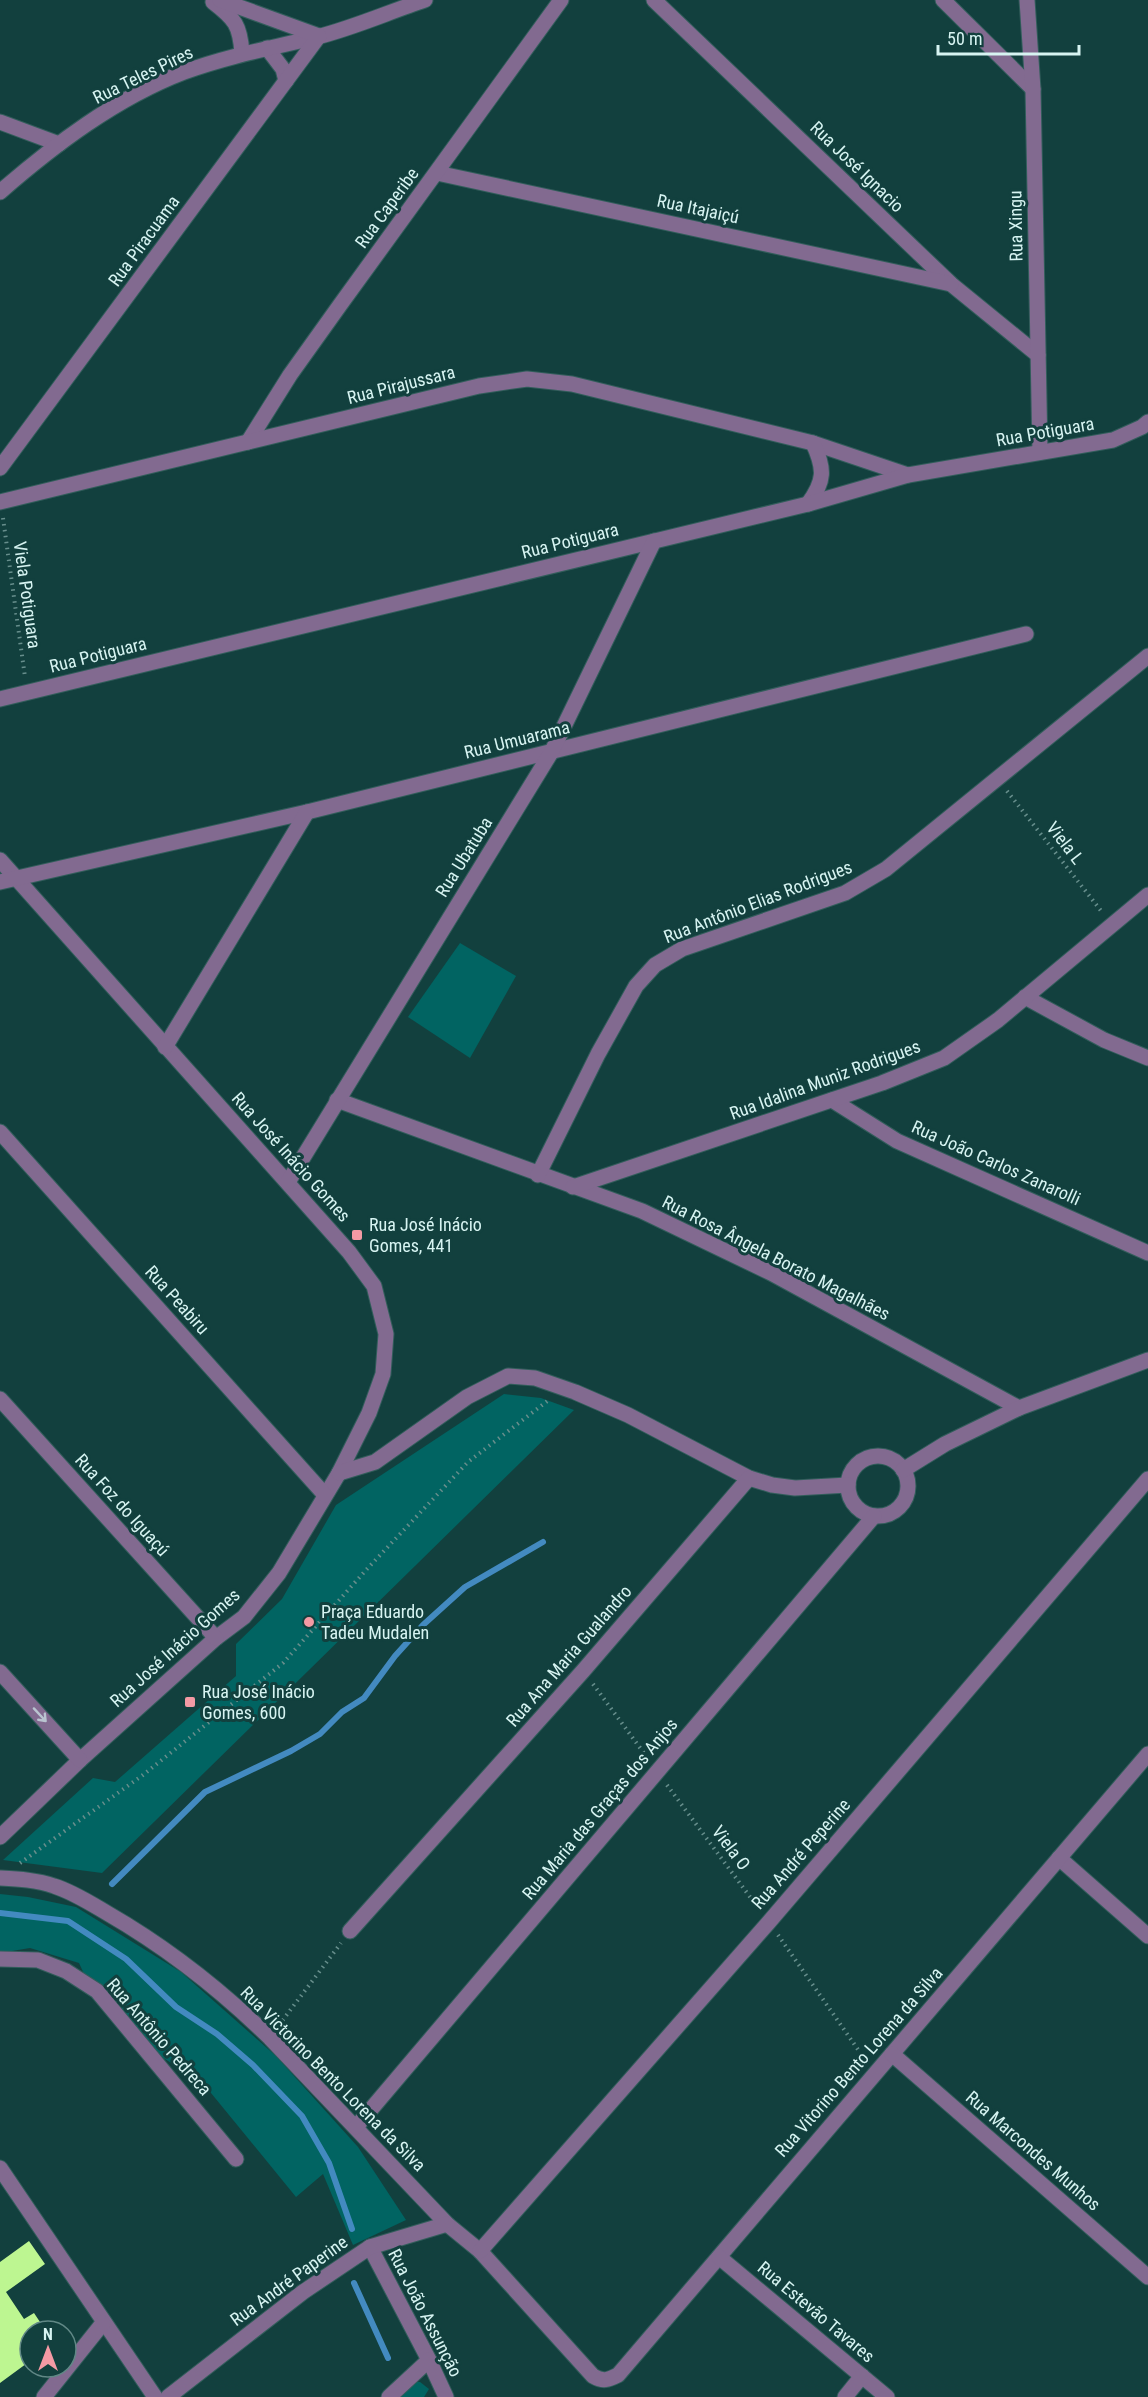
<svg xmlns="http://www.w3.org/2000/svg" width="1148" height="2397" font-family="'Roboto Condensed',sans-serif">
<style>
.green{fill:#016462}
.lines{fill:none;stroke-linecap:round;stroke-linejoin:round}
.stream{stroke:#438ac0;stroke-width:6}
.building{fill:#bdf691}
.minor-casing{stroke:#325d5b;stroke-width:17}
.path{stroke:#678e8c;stroke-width:4;stroke-dasharray:1.5 4.5;stroke-linecap:butt}
.minor{stroke:#826a90;stroke-width:15}
.oneway{stroke:#b9c4d0}
.poi-dot{fill:#f49aa4;stroke:#12403e;stroke-width:2}
.labels{text-anchor:middle;stroke-width:6;stroke-linejoin:round;paint-order:stroke}
.street-label{font-size:18px;fill:#d7f4f2;stroke:#12403e}
.poi-label{font-size:18px;fill:#d7f4f2;stroke:#12403e;text-anchor:start}
</style>
<rect width="100%" height="100%" fill="#12403e"/>
<!-- green -->
<g class="green">
<polygon points="460,943 516,976 470,1058 408,1017"/>
<polygon points="504,1394 541,1398 574,1410 102,1873 3,1860 93,1778 115,1782 236,1676 236,1644 282,1599 336,1505"/>
<polygon points="0,1894 28,1897 76,1907 181,1972 276,2056 358,2147 406,2220 353,2245 323,2174 296,2197 202,2082 160,2056 85,1976 79,1963 30,1948 0,1953"/>
<polygon points="414,2382 420,2382 429,2389 424,2397 395,2397"/>
</g>
<g class="lines">
<!-- stream -->
<g class="stream">
<polyline points="112,1884 205,1792 291,1751 320,1734 342,1712 364,1698 395,1656 423,1625 465,1587 543,1542"/>
<polyline points="0,1913 68,1921 126,1959 176,2007 217,2034 253,2065 302,2116 329,2163 352,2229"/>
<polyline points="354,2283 388,2358"/>
</g>
</g>
<!-- building -->
<polygon class="building" points="29,2241 45,2264 6,2292 24,2319 34,2313 46,2331 30,2331 30,2361 0,2383 0,2262"/>
<g class="lines">
<!-- minor casing -->
<g class="minor-casing">
<g id="minor">
<polyline points="654,0 951,284 1038,355"/>
<polyline points="943,0 1033,89"/>
<polyline points="1027,0 1033,89 1040,452"/>
<path d="M213 2C235 19 240 25 242 53"/>
<polyline points="267,48 283,69 286,81"/>
<polyline points="0,122 59,144"/>
<polyline points="437,173 951,284"/>
<path d="M0 192C54 145 116 98 184 72 228 56 271 48 317 37 353 28 389 12 425 0"/>
<polyline points="248,442 290,375 340,305 561,0"/>
<polyline points="0,468 319,36 220,0"/>
<polyline points="0,502 479,386 527,379 572,384 813,443 908,475"/>
<path d="M808 504C825 481 825 469 813 443"/>
<polyline points="0,699 808,504 908,475 1113,440 1142,427 1148,422"/>
<polyline points="0,860 349,1252 374,1286 386,1334 383,1374 369,1413 339,1473 279,1573 244,1617 216,1638 80,1760 0,1837"/>
<polyline points="0,882 307,812 1026,634"/>
<polyline points="1025,997 1104,1040 1148,1058"/>
<polyline points="165,1047 307,812"/>
<polyline points="337,1100 642,1211 771,1273 1019,1408"/>
<polyline points="832,1100 897,1141 1148,1253"/>
<polyline points="0,1132 325,1495"/>
<polyline points="538,1175 598,1054 636,986 655,965 682,949 845,893 886,869 1148,656"/>
<polyline points="288,1182 552,751 654,541"/>
<polyline points="573,1187 882,1083 944,1058 998,1020 1148,895"/>
<polyline points="0,1399 216,1638"/>
<circle cx="878" cy="1486" r="30"/>
<polyline points="903,1470 945,1444 1019,1408 1148,1360"/>
<polyline points="339,1473 375,1462 467,1397 508,1376 535,1378 575,1392 628,1415 749,1478 772,1485 795,1488 848,1485"/>
<polyline points="0,1672 80,1760"/>
<polyline points="1059,1858 1148,1936"/>
<path d="M0 1878C18 1879 37 1880 54 1886 73 1892 90 1903 107 1913 166 1947 221 1990 270 2038L447 2224 480 2251 593 2376C603 2382 608 2380 618 2375L1148 1754"/>
<polyline points="350,1931 583,1671 749,1478"/>
<polyline points="0,1959 38,1960 66,1971 97,1991 236,2159"/>
<polyline points="892,2054 1148,2277"/>
<polyline points="356,2127 874,1516"/>
<polyline points="0,2168 155,2397"/>
<polyline points="370,2247 429,2360 446,2397"/>
<polyline points="480,2251 769,1922 1148,1479"/>
<polyline points="719,2257 887,2397"/>
<polyline points="44,2397 103,2323"/>
<polyline points="168,2397 303,2292 370,2247 447,2224"/>
<polyline points="389,2397 429,2360"/>
<polyline points="845,2397 862,2376"/>
</g>
</g>
<!-- path -->
<g class="path">
<polyline points="3,518 25,677"/>
<polyline points="1007,791 1102,912"/>
<polyline points="593,1684 649,1760"/>
<polyline points="667,1785 759,1909"/>
<polyline points="20,1863 143,1775 283,1663 366,1570 468,1462 550,1399"/>
<polyline points="778,1935 866,2061"/>
<polyline points="279,2025 341,1943"/>
</g>
<!-- minor -->
<use href="#minor" class="minor"/>
</g>
<!-- one-way arrows -->
<defs><path id="oneway-shaft" d="M-6 0H5M1.5-3L5.5 0L1.5 3" fill="none" stroke-width="1.6" stroke-linecap="round" stroke-linejoin="round" transform="scale(1.5)"/></defs>
<use class="oneway" href="#oneway-shaft" transform="translate(40 1715) rotate(47)"/>
<!-- markers -->
<g class="poi-dot">
<rect x="351" y="1229" width="12" height="12" rx="3"/>
<circle cx="309" cy="1622" r="6"/>
<rect x="184" y="1696" width="12" height="12" rx="3"/>
</g>
<g class="labels">
<!-- street labels -->
<g class="street-label">
<text transform="translate(143 75) rotate(-26)" y="6">Rua Teles Pires</text>
<text transform="translate(857 167) rotate(44)" y="6">Rua José Ignacio</text>
<text transform="translate(387 208) rotate(-54)" y="6">Rua Caperibe</text>
<text transform="translate(698 209) rotate(12)" y="6">Rua Itajaiçú</text>
<text transform="translate(1016 226) rotate(-91)" y="6">Rua Xingu</text>
<text transform="translate(144 241) rotate(-54)" y="6">Rua Piracuama</text>
<text transform="translate(401 385) rotate(-14)" y="6">Rua Pirajussara</text>
<text transform="translate(1045 432) rotate(-10)" y="6">Rua Potiguara</text>
<text transform="translate(570 541) rotate(-14)" y="6">Rua Potiguara</text>
<text transform="translate(27 595) rotate(82)" y="6">Viela Potiguara</text>
<text transform="translate(98 655) rotate(-14)" y="6">Rua Potiguara</text>
<text transform="translate(517 740) rotate(-14)" y="6">Rua Umuarama</text>
<text transform="translate(1065 843) rotate(52)" y="6">Viela L</text>
<text transform="translate(464 857) rotate(-58)" y="6">Rua Ubatuba</text>
<text transform="translate(758 902) rotate(-21)" y="6">Rua Antônio Elias Rodrigues</text>
<text transform="translate(825 1080) rotate(-20)" y="6">Rua Idalina Muniz Rodrigues</text>
<text transform="translate(291 1157) rotate(48)" y="6">Rua José Inácio Gomes</text>
<text transform="translate(996 1163) rotate(24)" y="6">Rua João Carlos Zanarolli</text>
<text transform="translate(776 1258) rotate(27)" y="6">Rua Rosa Ângela Borato Magalhães</text>
<text transform="translate(177 1300) rotate(48)" y="6">Rua Peabiru</text>
<text transform="translate(122 1505) rotate(48)" y="6">Rua Foz do Iguaçú</text>
<text transform="translate(175 1648) rotate(-42)" y="6">Rua José Inácio Gomes</text>
<text transform="translate(569 1656) rotate(-49)" y="6">Rua Ana Maria Gualandro</text>
<text transform="translate(600 1809) rotate(-50)" y="6">Rua Maria das Graças dos Anjos</text>
<text transform="translate(731 1848) rotate(53)" y="6">Viela O</text>
<text transform="translate(801 1854) rotate(-49)" y="6">Rua André Peperine</text>
<text transform="translate(159 2037) rotate(49)" y="6">Rua Antônio Pedreca</text>
<text transform="translate(859 2062) rotate(-49)" y="6">Rua Vitorino Bento Lorena da Silva</text>
<text transform="translate(333 2079) rotate(45)" y="6">Rua Victorino Bento Lorena da Silva</text>
<text transform="translate(1033 2151) rotate(41)" y="6">Rua Marcondes Munhos</text>
<text transform="translate(289 2281) rotate(-36)" y="6">Rua André Paperine</text>
<text transform="translate(816 2312) rotate(40)" y="6">Rua Estevão Tavares</text>
<text transform="translate(425 2313) rotate(63)" y="6">Rua João Assunção</text>
</g>
<!-- poi labels -->
<g class="poi-label">
<text x="369" y="1231">Rua José Inácio<tspan x="369" dy="21">Gomes, 441</tspan></text>
<text x="321" y="1618">Praça Eduardo<tspan x="321" dy="21">Tadeu Mudalen</tspan></text>
<text x="202" y="1698">Rua José Inácio<tspan x="202" dy="21">Gomes, 600</tspan></text>
</g>
</g>
<!-- north arrow -->
<g transform="translate(48 2349)"><circle r="28" fill="#12403e" stroke="#618886" stroke-width="1.5"/>
<path d="M0-4.5L10 22L0 15L-10 22Z" fill="#f49aa4"/>
<text y="-9" font-size="16" font-weight="bold" text-anchor="middle" fill="#d7f4f2">N</text>
</g>
<!-- scale -->
<path d="M938 45v9h141v-9" fill="none" stroke="#d7f4f2" stroke-width="3"/>
<text x="947" y="45" font-size="18" fill="#d7f4f2" stroke="#12403e" stroke-width="4.5" paint-order="stroke">50 m</text>
</svg>
